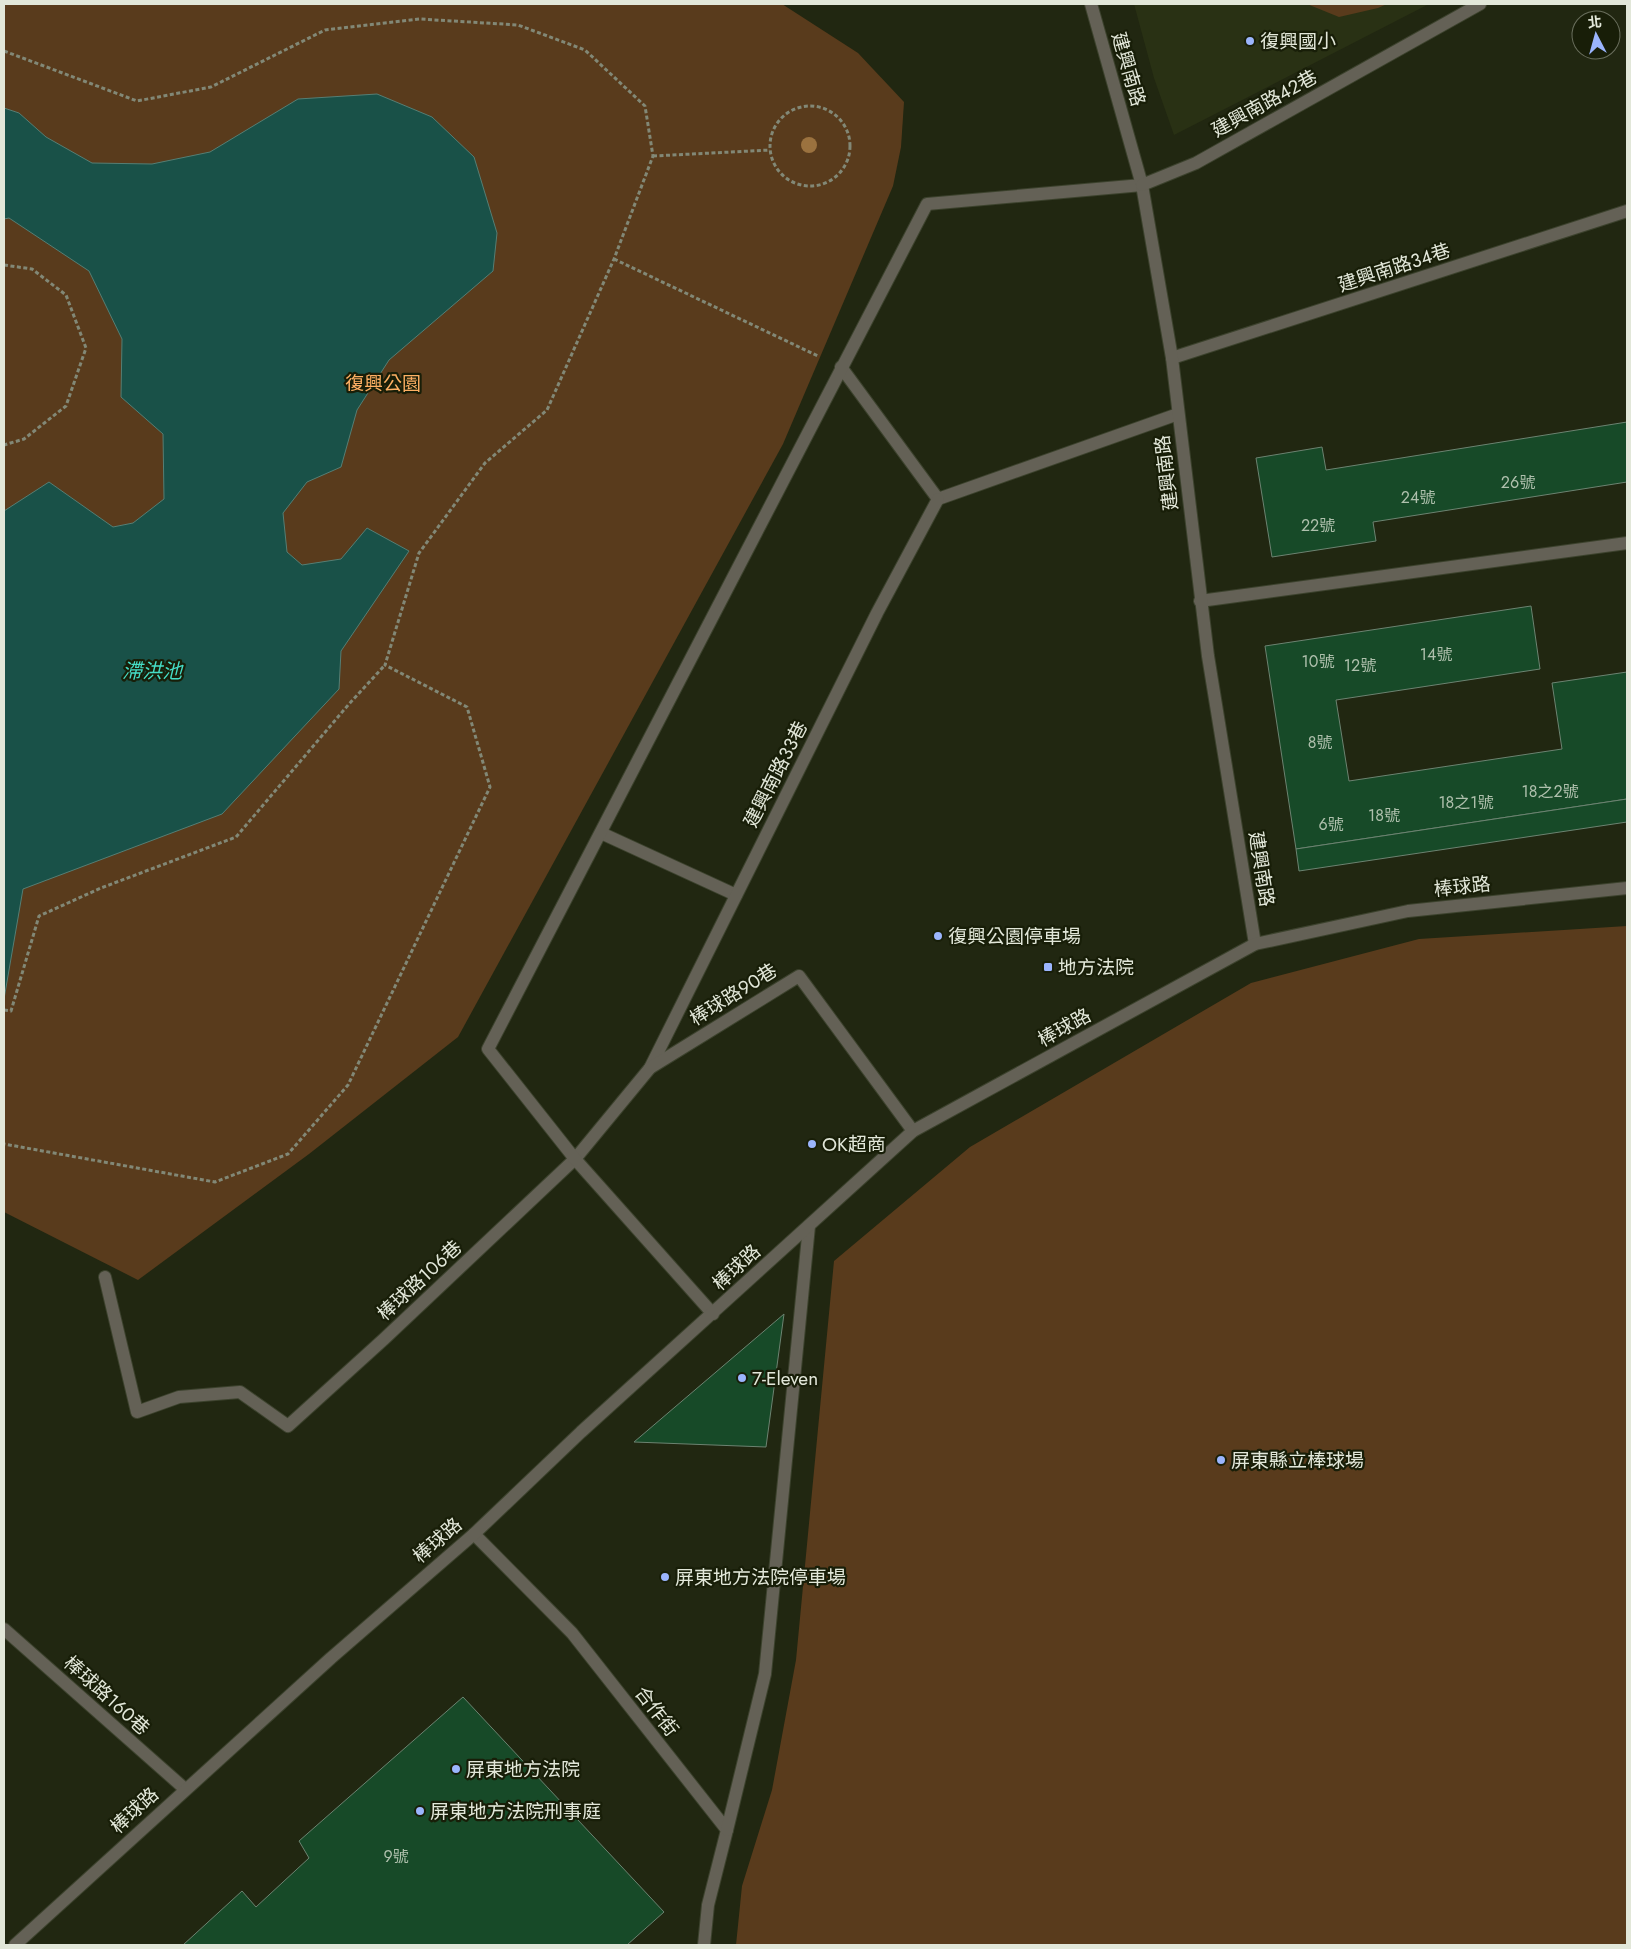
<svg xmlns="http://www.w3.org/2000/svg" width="1631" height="1949" font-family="Jost,'Noto Sans TC',sans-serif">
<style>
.built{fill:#293114}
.green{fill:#593b1c}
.water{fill:#195148;stroke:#557e74}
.building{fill:#174a28;stroke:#6c8371}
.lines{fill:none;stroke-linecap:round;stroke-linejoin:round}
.lane-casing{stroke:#3c422d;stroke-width:14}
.street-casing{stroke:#3c422d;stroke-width:14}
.path{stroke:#828876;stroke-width:3;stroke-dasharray:4 2.5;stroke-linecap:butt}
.lane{stroke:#646156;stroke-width:12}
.street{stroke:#646156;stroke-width:12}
.tree{fill:#9b723f}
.poi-dot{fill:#9bb5fd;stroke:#181e08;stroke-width:2}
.labels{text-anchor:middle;stroke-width:4.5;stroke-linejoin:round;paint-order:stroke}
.number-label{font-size:16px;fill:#afc0ad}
.poi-label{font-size:19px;fill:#e2e7d9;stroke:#181e08;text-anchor:start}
.street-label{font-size:19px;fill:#e2e7d9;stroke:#181e08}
.park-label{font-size:19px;fill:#feb064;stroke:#181e08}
.water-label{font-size:20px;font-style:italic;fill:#45ddc6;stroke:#181e08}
</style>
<rect width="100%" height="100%" fill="#212711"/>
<!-- built -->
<polygon class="built" points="1134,4 1429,4 1174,135 1154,78"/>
<!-- green -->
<g class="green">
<polygon points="4,4 782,4 858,53 904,102 901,147 893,186 783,444 458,1037 309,1154 138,1280 4,1212"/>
<polygon points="1307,4 1387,4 1378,8 1339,17"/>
<polygon points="1627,926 1627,1945 736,1945 742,1886 772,1790 796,1660 834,1261 970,1147 1251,983 1419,939"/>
</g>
<!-- water -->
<polygon class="water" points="377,94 432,117 474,157 497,233 493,271 389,360 357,410 341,467 307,482 283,513 287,552 302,565 341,559 367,528 409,551 341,651 339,689 222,814 23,889 4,999 4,511 49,482 113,527 133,523 164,499 163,434 121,397 122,339 89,271 9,218 4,219 4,108 19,113 46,137 92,163 152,164 210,152 298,99"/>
<!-- building -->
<g class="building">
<polygon points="1627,422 1627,482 1373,522 1376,541 1272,557 1256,458 1322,447 1326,470"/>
<polygon points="1531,606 1540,669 1336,700 1349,781 1562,749 1552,683 1627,672 1627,799 1296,849 1265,646"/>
<polygon points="1627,799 1627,822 1299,871 1296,849"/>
<polygon points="784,1314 766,1447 634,1442"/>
<polygon points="463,1697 664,1912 627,1945 183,1945 242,1891 256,1907 309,1858 299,1841"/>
</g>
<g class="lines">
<!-- lane casing -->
<g class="lane-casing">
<g id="lane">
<polyline points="1172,358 1627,211"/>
<polyline points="841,367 938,499 1178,414"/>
<polyline points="1200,601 1627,543"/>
<polyline points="601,833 736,895"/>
<polyline points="650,1068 877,613 938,499"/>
<polyline points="105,1277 137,1412 179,1397 240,1392 288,1426 384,1339 575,1159 650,1068 799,976 913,1131"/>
<polyline points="713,1314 575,1159 488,1049 927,204 1142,185"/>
</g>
</g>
<!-- street casing -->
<g class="street-casing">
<g id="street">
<polyline points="1091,4 1142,185 1172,358 1208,656 1255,944"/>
<polyline points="1142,185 1196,163 1480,4"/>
<polyline points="474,1534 572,1633 727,1830 708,1905 704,1945"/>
<polyline points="4,1629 185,1789"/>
<polyline points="727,1830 765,1674 809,1226"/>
<polyline points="15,1945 331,1658 474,1534 581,1432 913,1131 1255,944 1408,911 1627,888"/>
</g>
</g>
<!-- path -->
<g class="path">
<polyline points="4,51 137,101 211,87 325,30 420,19 518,25 585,50 645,106 653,156 614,259 547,410 485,463 419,553 385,665 467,707 490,787 348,1085 288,1154 215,1182 4,1144"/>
<circle cx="810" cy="146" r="40"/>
<polyline points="653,156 770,150"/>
<polyline points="614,259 818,356"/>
<polyline points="4,265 32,269 66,295 86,348 66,406 24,439 4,445"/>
<polyline points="4,1010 11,1011 39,916 101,888 236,837 349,704 385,665"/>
</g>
<!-- lane -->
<use href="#lane" class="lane"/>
<!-- street -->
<use href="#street" class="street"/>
</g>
<!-- trees -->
<circle class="tree" cx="809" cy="145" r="8"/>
<!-- markers -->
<g class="poi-dot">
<circle cx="1250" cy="41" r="5"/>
<circle cx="938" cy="936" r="5"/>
<rect x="1043" y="962" width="10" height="10" rx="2.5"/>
<circle cx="812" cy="1144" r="5"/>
<circle cx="742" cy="1378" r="5"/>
<circle cx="1221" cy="1460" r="5"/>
<circle cx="665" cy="1577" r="5"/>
<circle cx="456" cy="1769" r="5"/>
<circle cx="420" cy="1811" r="5"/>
</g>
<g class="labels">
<!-- number labels -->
<g class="number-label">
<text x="1518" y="488">26號</text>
<text x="1418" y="503">24號</text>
<text x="1318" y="531">22號</text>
<text x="1436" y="660">14號</text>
<text x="1318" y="667">10號</text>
<text x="1360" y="671">12號</text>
<text x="1320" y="748">8號</text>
<text x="1550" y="797">18之2號</text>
<text x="1466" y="808">18之1號</text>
<text x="1384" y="821">18號</text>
<text x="1331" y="830">6號</text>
<text x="396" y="1862">9號</text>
</g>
<!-- poi labels -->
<g class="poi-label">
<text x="1260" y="48">復興國小</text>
<text x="948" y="943">復興公園停車場</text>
<text x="1058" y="974">地方法院</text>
<text x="822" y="1151">OK超商</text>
<text x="752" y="1385">7-Eleven</text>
<text x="1231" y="1467">屏東縣立棒球場</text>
<text x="675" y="1584">屏東地方法院停車場</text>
<text x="466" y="1776">屏東地方法院</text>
<text x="430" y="1818">屏東地方法院刑事庭</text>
</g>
<!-- street labels -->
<g class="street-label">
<text transform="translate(1129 69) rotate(74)" y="7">建興南路</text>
<text transform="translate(1264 103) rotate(-29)" y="7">建興南路42巷</text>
<text transform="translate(1394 267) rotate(-18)" y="7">建興南路34巷</text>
<text transform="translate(1166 473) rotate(-97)" y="7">建興南路</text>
<text transform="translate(775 774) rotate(-63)" y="7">建興南路33巷</text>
<text transform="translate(1262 869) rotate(81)" y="7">建興南路</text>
<text transform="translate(1462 886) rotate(-6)" y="7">棒球路</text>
<text transform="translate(733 994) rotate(-32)" y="7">棒球路90巷</text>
<text transform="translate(1064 1027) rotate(-29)" y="7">棒球路</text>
<text transform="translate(736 1267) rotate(-43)" y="7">棒球路</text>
<text transform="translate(419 1280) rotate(-43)" y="7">棒球路106巷</text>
<text transform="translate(437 1540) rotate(-41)" y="7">棒球路</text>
<text transform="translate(107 1695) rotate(42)" y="7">棒球路160巷</text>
<text transform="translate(657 1711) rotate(52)" y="7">合作街</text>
<text transform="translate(134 1810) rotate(-43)" y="7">棒球路</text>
</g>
<!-- park labels -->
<g class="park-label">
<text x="383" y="390">復興公園</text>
</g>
<!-- water labels -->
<g class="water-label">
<text x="152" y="678">滯洪池</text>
</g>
</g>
<!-- border -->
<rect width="1631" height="1949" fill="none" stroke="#e2e7d9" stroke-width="10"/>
<!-- north arrow -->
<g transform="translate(1596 35) rotate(354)"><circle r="24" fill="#181e08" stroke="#696e5c"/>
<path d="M0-4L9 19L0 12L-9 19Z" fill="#9bb5fd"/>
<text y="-8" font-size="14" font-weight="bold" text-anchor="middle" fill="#e2e7d9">北</text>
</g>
</svg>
